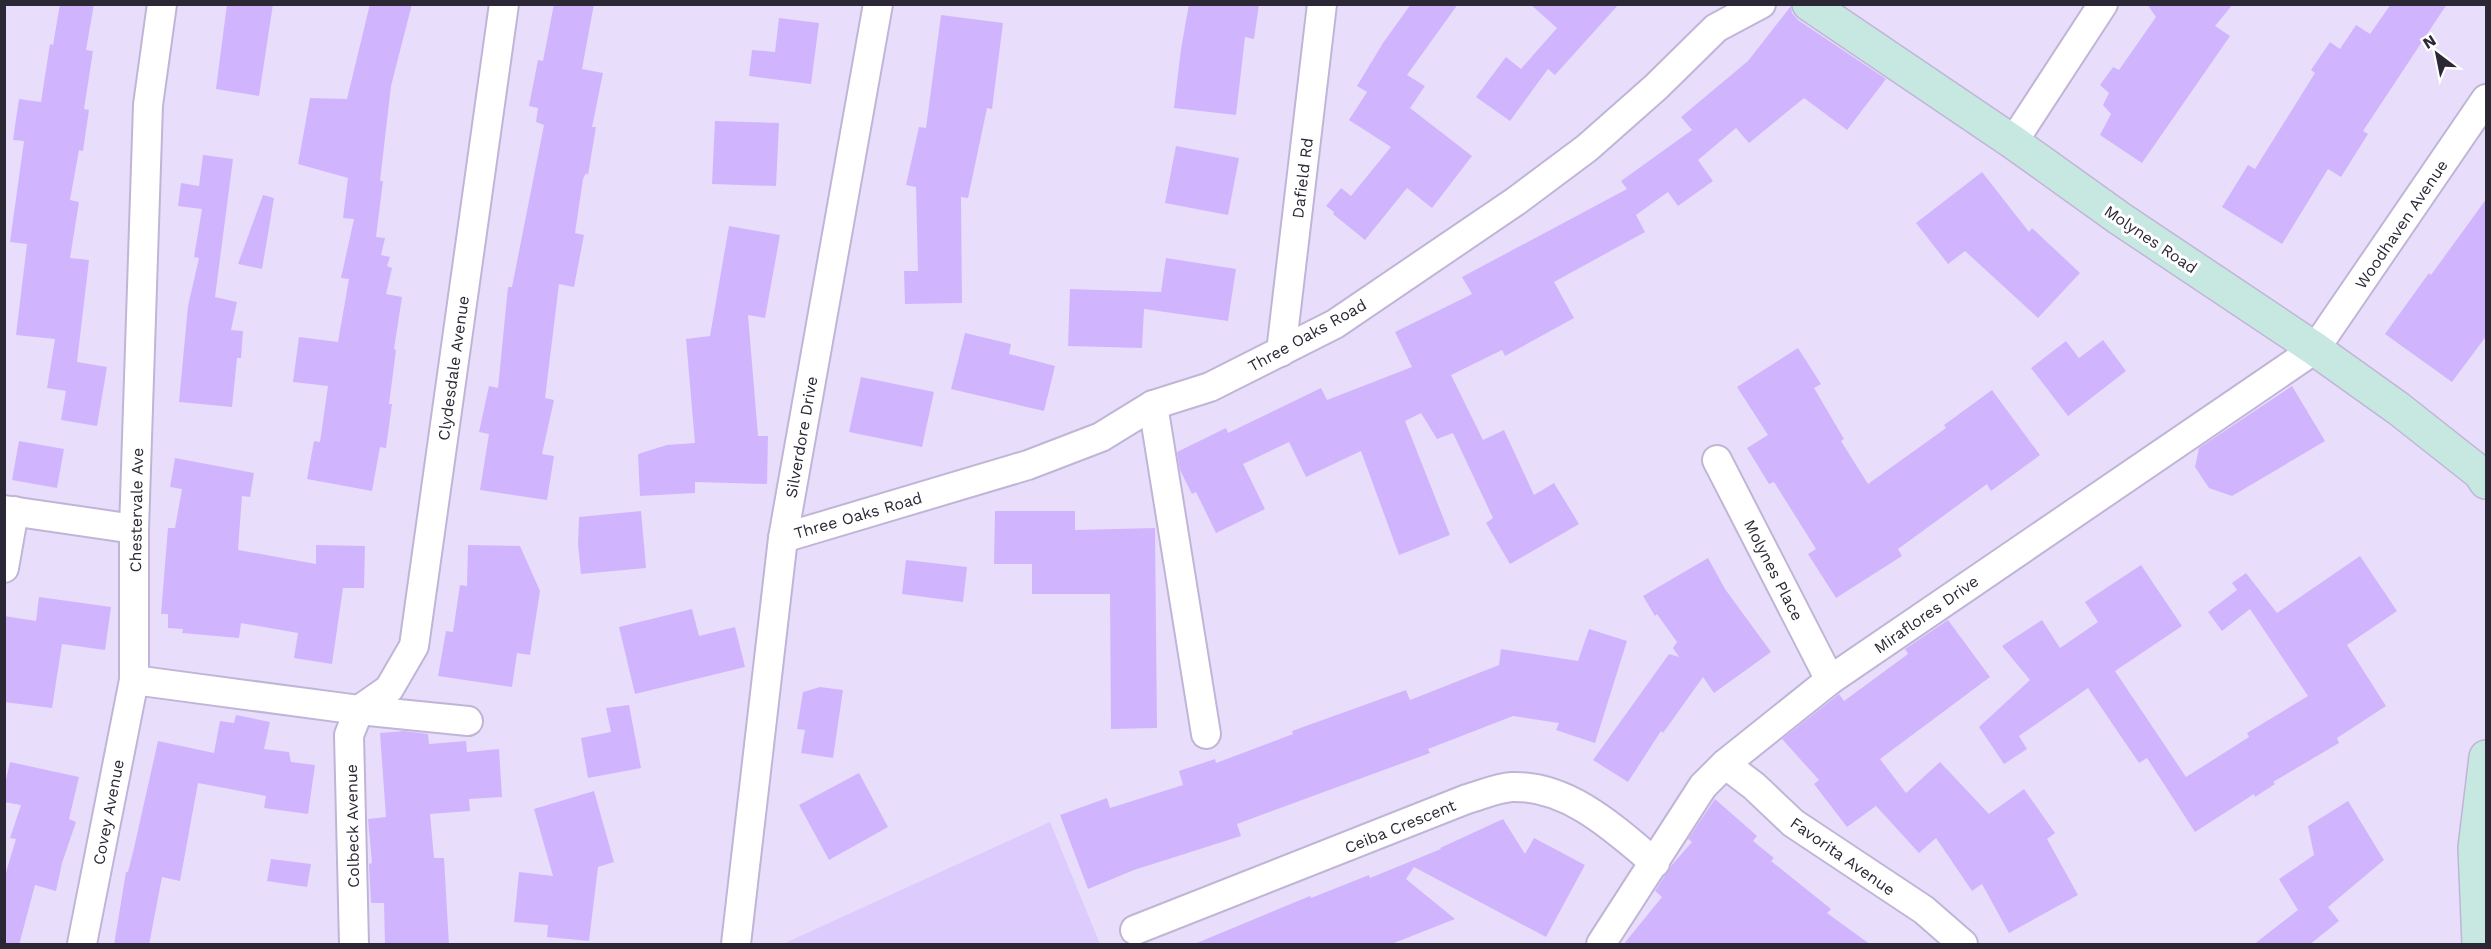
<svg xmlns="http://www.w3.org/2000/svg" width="2491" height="949" font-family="'Work Sans',sans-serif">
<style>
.green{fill:#dccbfc}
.building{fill:#d0b5fe}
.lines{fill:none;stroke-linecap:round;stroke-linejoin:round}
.street-casing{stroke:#c0b5d7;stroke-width:32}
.secondary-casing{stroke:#c0b5d7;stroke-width:36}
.street{stroke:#fff;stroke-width:28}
.secondary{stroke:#c7e7e1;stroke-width:33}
.labels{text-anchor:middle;stroke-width:6;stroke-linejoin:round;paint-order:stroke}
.street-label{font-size:16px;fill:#2b2734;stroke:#fff}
</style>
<rect width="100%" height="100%" fill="#e8defb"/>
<!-- green -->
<polygon class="green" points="1050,822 1100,944 783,944"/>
<!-- building -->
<g class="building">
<polygon points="60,4 94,4 86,50 93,51 84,109 89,110 83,151 79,150 70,200 79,202 70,258 89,260 77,362 107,367 97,426 61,420 66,391 47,388 55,339 16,335 27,244 10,242 24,141 13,140 19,99 41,102 50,44 53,45"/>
<polygon points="227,4 273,4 259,96 216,89"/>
<polygon points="370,4 412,4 391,86 380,181 383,181 376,237 385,238 381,255 390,257 387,266 392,268 386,294 402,297 394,349 396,350 389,404 392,404 386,448 380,447 372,491 307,479 314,441 320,442 328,386 293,382 299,337 338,342 349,279 341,278 354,219 343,218 348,178 298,164 310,98 347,99"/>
<polygon points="554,4 594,4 582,69 603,73 592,127 596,127 588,175 586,173 583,179 575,233 584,235 574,287 559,284 545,398 554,400 542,454 554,456 547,500 480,490 489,434 479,432 489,386 498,388 508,287 512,287 544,125 536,122 538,108 529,106 538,60 543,61"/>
<polygon points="1189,4 1259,4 1254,39 1245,37 1236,115 1174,108 1181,49"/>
<polygon points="1411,4 1458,4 1407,75 1425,86 1410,108 1472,156 1432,208 1407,188 1365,240 1333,214 1334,212 1326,206 1341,188 1351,196 1391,147 1349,120 1367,92 1357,86 1383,43"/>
<polygon points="1530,4 1619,4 1555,75 1548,69 1510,121 1476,97 1506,57 1521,69 1557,28"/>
<polygon points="2147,4 2233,4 2215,26 2230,36 2142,163 2100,135 2111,114 2103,105 2109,93 2100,85 2113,67 2119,70 2156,17"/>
<polygon points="2391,4 2447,4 2363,131 2368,134 2341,177 2328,169 2282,244 2222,207 2248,165 2255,169 2315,73 2311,70 2330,42 2340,49 2356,25 2370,34"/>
<polygon points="1791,6 1792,13 1798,20 1886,79 1847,130 1804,98 1749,143 1736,128 1698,160 1713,181 1678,206 1668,192 1636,215 1645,232 1554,282 1574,318 1505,356 1502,350 1451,375 1483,440 1504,430 1534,495 1554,483 1579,524 1510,564 1486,523 1493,518 1453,433 1437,439 1421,413 1405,421 1450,535 1399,555 1361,451 1306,477 1289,442 1243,464 1265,509 1216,533 1196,492 1192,494 1180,470 1177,452 1226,428 1228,433 1321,388 1327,400 1412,367 1395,332 1472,294 1462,277 1627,189 1621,181 1692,130 1681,117 1748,61"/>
<polygon points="941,15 1003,23 992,109 987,108 968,198 961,197 962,303 905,304 904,271 918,271 916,187 906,185 919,127 926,128"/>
<polygon points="779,18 819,23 811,84 749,76 752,50 775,52"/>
<polygon points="715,121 779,123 776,186 712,184"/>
<polygon points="1176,146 1239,158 1228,215 1165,203"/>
<polygon points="203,155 233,159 215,297 237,302 231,330 243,331 241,358 237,358 232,407 179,402 188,306 199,258 194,257 202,209 178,206 181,183 199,186"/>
<polygon points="1982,172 2029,232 2032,228 2080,273 2038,318 1965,251 1948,264 1916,223"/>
<polygon points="263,195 274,198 262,269 238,264"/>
<polygon points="2487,198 2487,335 2452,382 2385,334 2429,273 2431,275"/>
<polygon points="729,226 780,235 765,318 748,315 758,436 768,436 767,484 695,482 695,493 640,496 638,454 667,445 695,443 686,339 710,336"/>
<polygon points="1166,258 1236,269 1228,321 1144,309 1142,348 1068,346 1070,289 1161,292"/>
<polygon points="965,333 1011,344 1009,354 1055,366 1044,411 951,389"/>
<polygon points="2103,340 2126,371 2068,416 2031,368 2066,341 2079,358"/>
<polygon points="1798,348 1821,384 1814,388 1844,439 1841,441 1868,484 1946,428 1944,425 1992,390 2040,455 1991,491 1987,484 1898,549 1902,556 1836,598 1808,554 1816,549 1774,482 1769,484 1747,448 1768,435 1737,387"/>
<polygon points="861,377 934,392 922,447 849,432"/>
<polygon points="2292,386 2325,441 2232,496 2209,488 2195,467 2199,448"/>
<polygon points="19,441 64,449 57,488 12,480"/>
<polygon points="175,458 254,473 250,497 242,496 238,550 316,564 316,545 365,546 364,588 343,588 332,664 294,658 298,633 241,623 239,638 182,633 183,629 168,628 168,614 161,614 168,528 175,528 182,489 170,487"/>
<polygon points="641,511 646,568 581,574 578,544 579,517"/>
<polygon points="995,511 1075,511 1075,530 1155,528 1157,728 1111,729 1110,594 1032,594 1032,564 994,564"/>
<polygon points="468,545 520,546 540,591 530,655 517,653 512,687 438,676 446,631 453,632 460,585 467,586"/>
<polygon points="2360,556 2397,611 2347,645 2386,706 2337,738 2339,743 2273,782 2275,784 2255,797 2254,794 2195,832 2147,758 2139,763 2088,688 2019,736 2027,749 2004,764 1979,727 2030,680 2002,646 2042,620 2060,648 2098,622 2085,602 2141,565 2182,626 2115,671 2186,777 2249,737 2247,733 2308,696 2250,609 2222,631 2208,612 2237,590 2232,583 2246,573 2277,613"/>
<polygon points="1708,558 1725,589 1771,652 1714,693 1703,677 1663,733 1661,731 1628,782 1593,760 1669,654 1679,657 1673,648 1677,642 1657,614 1655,616 1643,596"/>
<polygon points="906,560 967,567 963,602 902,594"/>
<polygon points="39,597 111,607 105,650 62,644 52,708 4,702 4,616 36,621"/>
<polygon points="692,609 699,636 735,627 745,667 635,694 619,627"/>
<polygon points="1948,620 1990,677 1880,759 1906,793 1940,762 1989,814 2024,789 2055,833 2047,839 2078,895 2009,933 1982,884 1972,891 1936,838 1919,853 1876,806 1847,827 1814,784 1819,780 1782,739 1839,694 1844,701 1908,654 1905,649"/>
<polygon points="1589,629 1627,641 1595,743 1556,730 1559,723 1513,716 1428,749 1430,753 1237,824 1241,836 1134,870 1088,889 1060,815 1107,798 1110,808 1183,785 1179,771 1215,759 1216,763 1293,734 1292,731 1406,690 1410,700 1499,665 1501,649 1578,661"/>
<polygon points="820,687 843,690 833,758 801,753 805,730 797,729 803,692"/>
<polygon points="629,705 641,768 588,778 581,738 611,732 606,708"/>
<polygon points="236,715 270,722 264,749 289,752 291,762 315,765 308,814 264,808 266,796 198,783 180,881 162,877 149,945 114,945 126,872 128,872 134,848 158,741 214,753 220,721 234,723"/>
<polygon points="404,731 428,734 429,744 466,741 467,752 499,749 502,797 469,799 470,811 430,814 434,858 444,858 449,945 385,945 384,903 371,903 369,864 372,863 368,819 386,817 380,733"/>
<polygon points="10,762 79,777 69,819 76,822 62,863 56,891 35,885 19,945 4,945 4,879 16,839 10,838 21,805 4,802 4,789"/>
<polygon points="859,773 888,827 829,860 799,805"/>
<polygon points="594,791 614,862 598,867 589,941 547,937 548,925 514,922 519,872 553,876 534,809"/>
<polygon points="1715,799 1757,836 1753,841 1774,858 1771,861 1831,909 1827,913 1871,945 1623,945 1662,897 1655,891 1671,866 1692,842 1688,839"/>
<polygon points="2348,801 2384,860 2328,907 2339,921 2309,945 2253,945 2298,910 2279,879 2314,855 2308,826"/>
<polygon points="1503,819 1525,854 1534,838 1585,865 1546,937 1414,867 1406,879 1455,919 1389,945 1192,945 1310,896 1311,898 1369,875 1370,878 1441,849 1440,848"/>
<polygon points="271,859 311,864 307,887 267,881"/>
</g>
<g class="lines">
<!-- street casing -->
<g class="street-casing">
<g id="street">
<polyline points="2013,142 2103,4"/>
<polyline points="1281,352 1322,4"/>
<polyline points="1153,405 1206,734"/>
<polyline points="1717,460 1830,680"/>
<polyline points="4,510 134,529"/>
<polyline points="783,538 1028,465 1101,437 1153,405 1210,387 1335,324 1516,201 1587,148 1656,87 1716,28 1761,4"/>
<polyline points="4,568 14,511"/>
<polyline points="134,680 359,710 468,721"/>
<polyline points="1725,764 1754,786 1793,823 1924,910 1963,944"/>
<path d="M1135 930 1467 799C1481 795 1497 788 1512 787 1568 785 1615 829 1655 863"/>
<polyline points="82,944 134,680 134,529 148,105 162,4"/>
<polyline points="354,944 349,735 359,710 389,689 414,646 504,4"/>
<polyline points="736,944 783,538 878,4"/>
<polyline points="1601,944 1703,786 1725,764 1830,680 2315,349 2486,99"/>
</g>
</g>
<!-- secondary casing -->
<g class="secondary-casing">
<g id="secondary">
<polyline points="1809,4 2013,142 2119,218 2315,349 2399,409 2480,473 2486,482"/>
<polyline points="2479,944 2475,848 2486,757"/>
</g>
</g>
<!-- street -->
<use href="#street" class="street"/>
<!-- secondary -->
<use href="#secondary" class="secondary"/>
</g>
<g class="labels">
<!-- street labels -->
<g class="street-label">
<text transform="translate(1302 178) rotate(-83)" y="6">Dafield Rd</text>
<text transform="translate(2401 224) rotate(-56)" y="6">Woodhaven Avenue</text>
<text transform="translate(2151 239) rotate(34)" y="6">Molynes Road</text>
<text transform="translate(1307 335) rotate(-29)" y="6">Three Oaks Road</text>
<text transform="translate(453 368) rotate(-82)" y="6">Clydesdale Avenue</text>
<text transform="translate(801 437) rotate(-80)" y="6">Silverdore Drive</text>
<text transform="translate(136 510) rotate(-89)" y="6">Chestervale Ave</text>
<text transform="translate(858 515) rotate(-16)" y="6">Three Oaks Road</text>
<text transform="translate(1774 570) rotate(63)" y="6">Molynes Place</text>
<text transform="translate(1926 614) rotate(-35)" y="6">Miraflores Drive</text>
<text transform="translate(108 812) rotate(-79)" y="6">Covey Avenue</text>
<text transform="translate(352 826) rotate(-91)" y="6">Colbeck Avenue</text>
<text transform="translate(1400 826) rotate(-22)" y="6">Ceiba Crescent</text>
<text transform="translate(1843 856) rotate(35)" y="6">Favorita Avenue</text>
</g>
</g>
<!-- border -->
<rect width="2491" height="949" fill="none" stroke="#2b2734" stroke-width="12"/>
<!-- north arrow -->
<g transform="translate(2437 54) rotate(328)" stroke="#ffffff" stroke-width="4.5" paint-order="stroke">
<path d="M0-4.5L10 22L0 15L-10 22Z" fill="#2b2734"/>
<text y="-9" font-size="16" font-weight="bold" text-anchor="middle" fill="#2b2734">N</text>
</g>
</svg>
